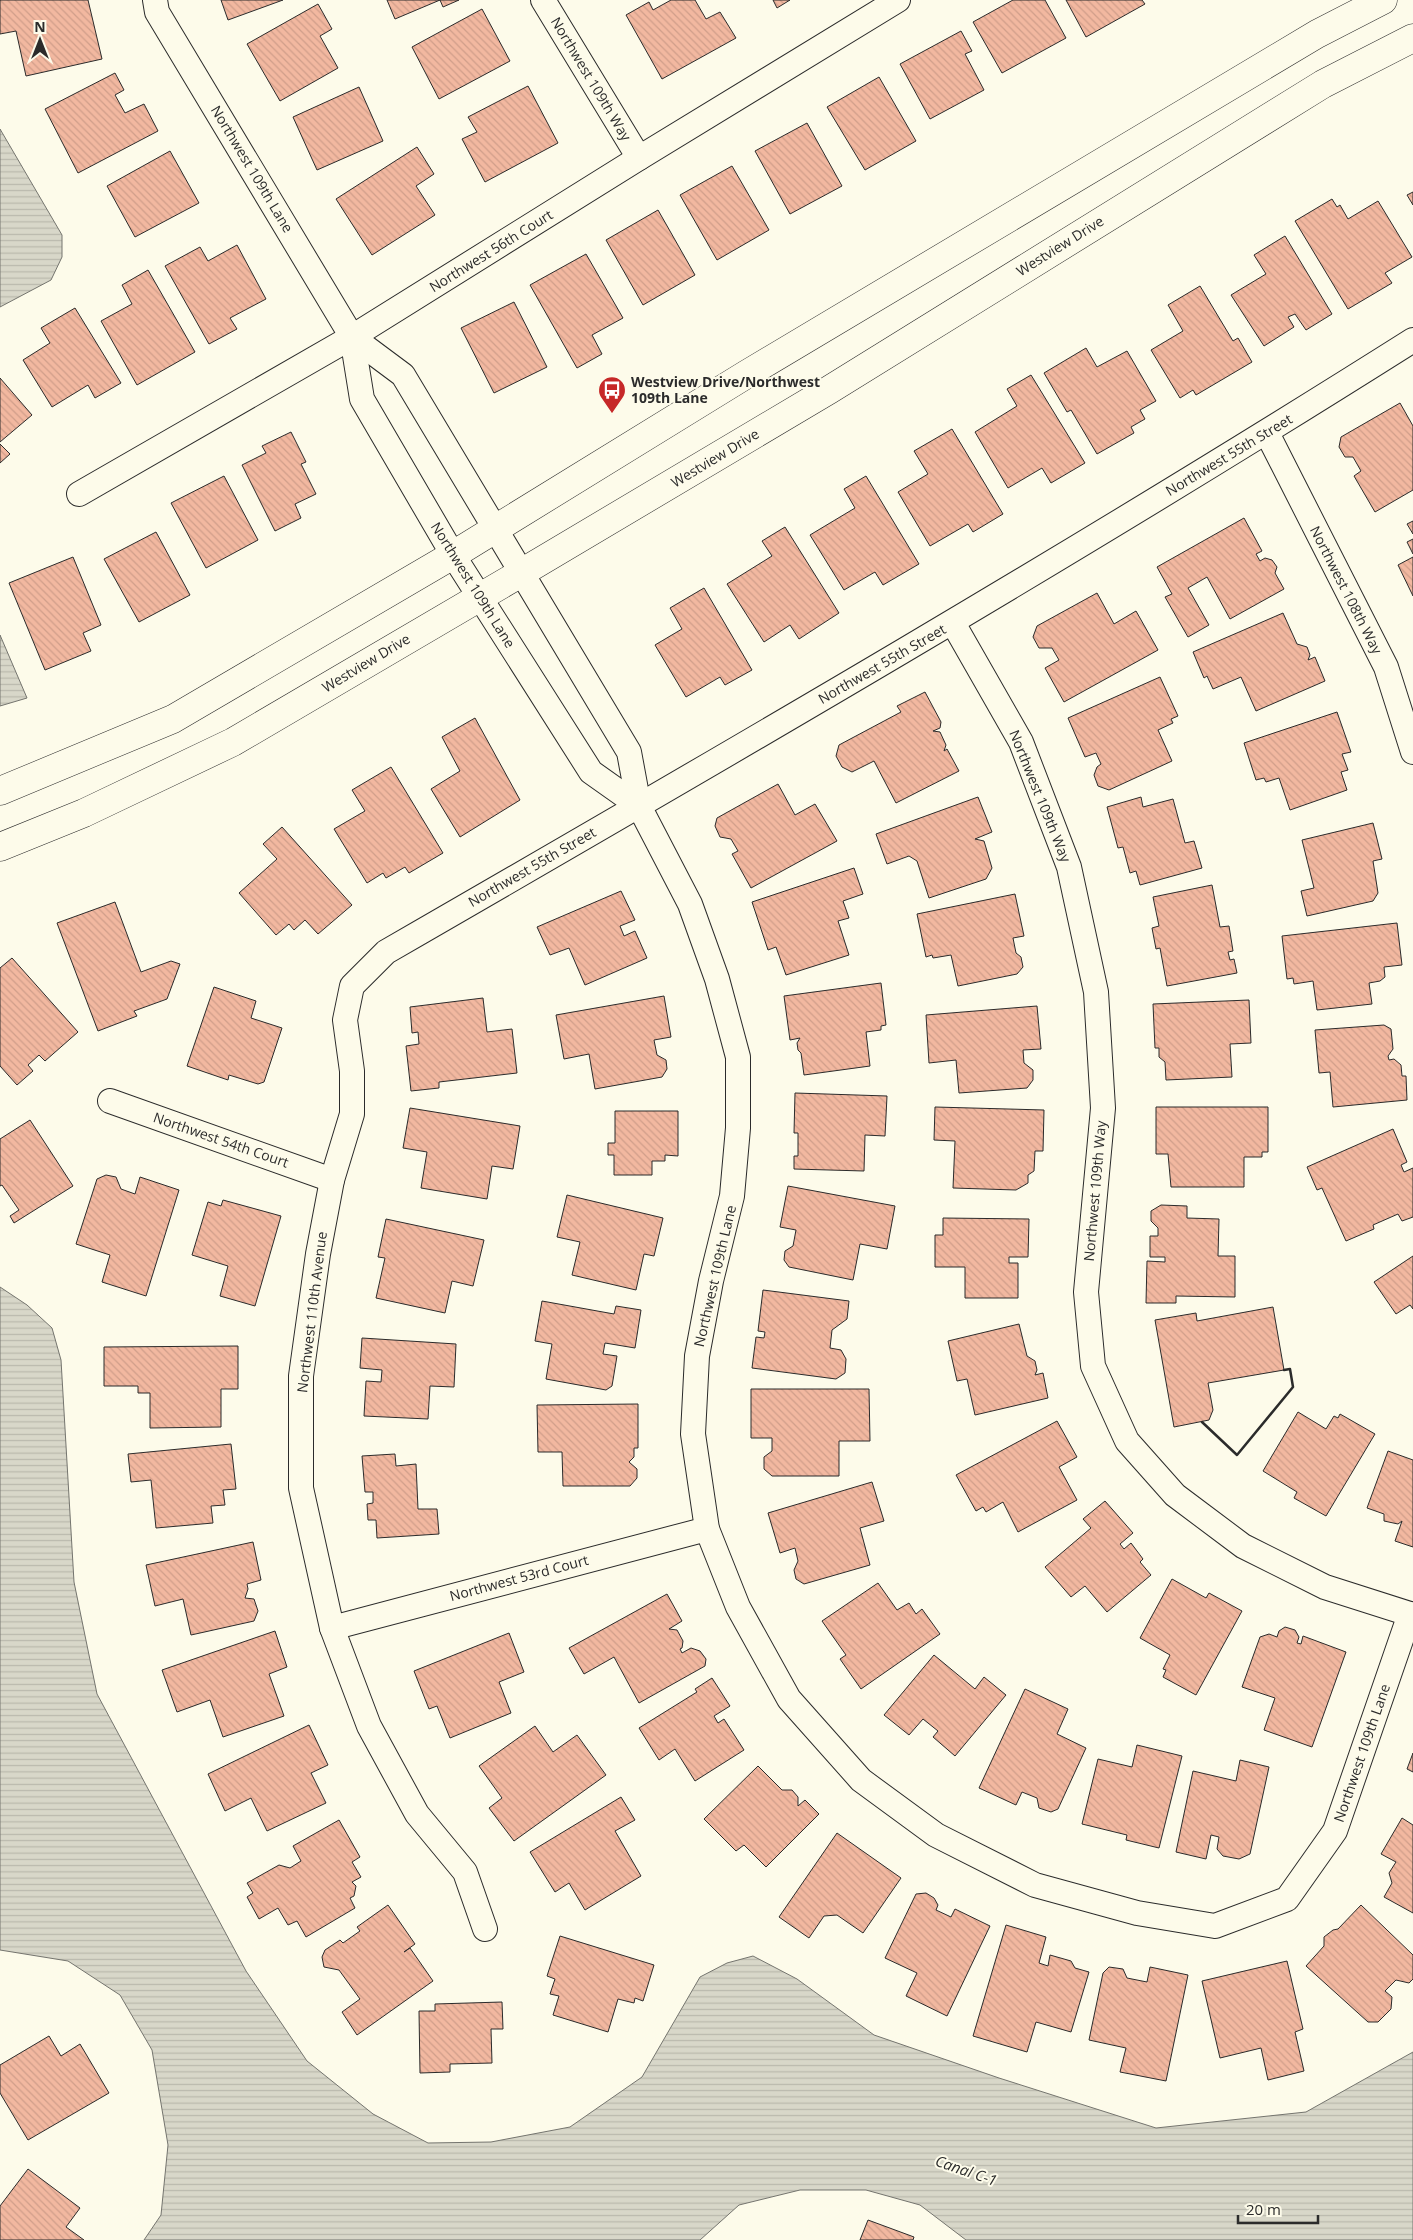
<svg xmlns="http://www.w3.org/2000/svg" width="1413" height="2240" font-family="'Open Sans',sans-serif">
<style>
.water{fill:url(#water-rules);stroke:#74746e}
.building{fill:url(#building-back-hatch);stroke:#2b2b2b}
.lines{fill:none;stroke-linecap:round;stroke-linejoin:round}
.minor-casing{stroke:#2b2b2b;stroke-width:26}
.tertiary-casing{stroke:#2b2b2b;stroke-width:29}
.minor{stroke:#fdfbea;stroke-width:24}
.tertiary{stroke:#fdfbea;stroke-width:28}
.wall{stroke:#2b2b2b;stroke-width:2.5}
.labels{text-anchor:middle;stroke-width:4;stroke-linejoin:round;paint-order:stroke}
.street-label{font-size:14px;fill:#2b2b2b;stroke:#fdfbea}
.poi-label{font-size:14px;font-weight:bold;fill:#2b2b2b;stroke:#fdfbea;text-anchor:start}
.water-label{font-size:15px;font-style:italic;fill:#2b2b2b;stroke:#fdfbea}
</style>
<defs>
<pattern id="water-rules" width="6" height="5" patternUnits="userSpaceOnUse" patternTransform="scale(1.25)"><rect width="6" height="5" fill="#d8d7c9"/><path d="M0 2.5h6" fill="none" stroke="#bab9ad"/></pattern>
<pattern id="building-back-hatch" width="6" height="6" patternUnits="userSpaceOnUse" patternTransform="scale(1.25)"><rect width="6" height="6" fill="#f2b8a0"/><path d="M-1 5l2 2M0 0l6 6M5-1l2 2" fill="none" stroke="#d09e8a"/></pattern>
</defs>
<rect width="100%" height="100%" fill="#fdfbea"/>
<!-- water -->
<g class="water">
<polygon points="0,129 62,235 62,257 51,280 0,307"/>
<polygon points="0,635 27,698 0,706"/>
<polygon points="0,1287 27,1305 52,1328 61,1360 74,1582 97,1694 246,1971 307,2061 373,2114 428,2143 491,2142 570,2127 642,2077 700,1977 727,1963 753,1956 797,1979 874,2035 999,2078 1156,2128 1306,2112 1413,2052 1413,2240 966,2240 920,2205 866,2190 800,2190 739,2205 700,2240 144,2240 161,2215 168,2145 152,2050 120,1995 68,1961 0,1950"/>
</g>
<!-- building -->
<g class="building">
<polygon points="0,0 88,0 102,59 26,76 16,31 0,34"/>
<polygon points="221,0 283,0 228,20"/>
<polygon points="387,0 459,0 443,7 440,0 395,19"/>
<polygon points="671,0 695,0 706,19 720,12 736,38 662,79 626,15 649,2 653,10"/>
<polygon points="773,0 790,0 777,8"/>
<polygon points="1013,0 1045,0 1066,38 1002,73 973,22"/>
<polygon points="1066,0 1142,0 1145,4 1086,37"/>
<polygon points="318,4 332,29 320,36 338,68 280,101 247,44"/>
<polygon points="482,9 510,61 439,99 412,47"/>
<polygon points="961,31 972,51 965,54 984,90 930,119 900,64"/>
<polygon points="115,73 124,90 115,95 125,113 144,104 158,131 78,173 45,109"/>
<polygon points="879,77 916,141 865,170 827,107"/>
<polygon points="528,86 558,143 485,182 462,139 477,132 468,117"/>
<polygon points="359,87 383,141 317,170 293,117"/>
<polygon points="807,123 842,186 790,214 755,151"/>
<polygon points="417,147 434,174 416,186 435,215 372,255 336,199"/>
<polygon points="170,151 199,203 135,237 107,186"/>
<polygon points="732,166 769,230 717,260 680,195"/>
<polygon points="1413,192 1413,205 1407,195"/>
<polygon points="1332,199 1337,207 1340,205 1348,219 1378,201 1412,257 1385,273 1392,283 1348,309 1295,221"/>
<polygon points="658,210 695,275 643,305 606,240"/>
<polygon points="1285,236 1332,314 1306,330 1295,314 1288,317 1294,327 1264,346 1231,295 1266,274 1254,255"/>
<polygon points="237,245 266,299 230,318 237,329 209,344 165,266 200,247 208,261"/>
<polygon points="586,254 623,318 592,335 602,354 577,368 530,285"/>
<polygon points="148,270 195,352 137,385 101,321 132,304 122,285"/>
<polygon points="1200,286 1233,341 1238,338 1252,362 1196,395 1193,390 1180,398 1151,350 1183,331 1168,305"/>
<polygon points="514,302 547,367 494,393 461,328"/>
<polygon points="75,308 121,383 95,398 88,385 52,407 23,360 50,343 41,328"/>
<polygon points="1086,348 1097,367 1127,351 1156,401 1140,410 1145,419 1131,427 1134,433 1097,454 1071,410 1067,412 1044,373"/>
<polygon points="1031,375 1085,463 1051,483 1042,468 1008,488 975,432 1017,406 1007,389"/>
<polygon points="0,378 32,415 0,442"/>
<polygon points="1400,403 1413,426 1413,490 1375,512 1354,476 1361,471 1353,457 1345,457 1339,447 1341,437"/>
<polygon points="952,429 1003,514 973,532 968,524 930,546 898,492 928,474 914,451"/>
<polygon points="291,432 306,462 301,464 316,494 295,504 301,518 275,531 242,465 266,453 262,446"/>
<polygon points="0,444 10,454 0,463"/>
<polygon points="224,476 258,540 206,568 171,503"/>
<polygon points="866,476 919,564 883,585 875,572 844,590 810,535 855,508 844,489"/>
<polygon points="1244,518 1262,551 1256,554 1260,561 1265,558 1272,560 1277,567 1275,573 1284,589 1230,619 1207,577 1188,588 1209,625 1188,637 1165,597 1172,594 1157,567"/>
<polygon points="1413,521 1413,534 1407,524"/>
<polygon points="785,527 839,613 799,639 790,625 764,642 727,584 772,556 762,541"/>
<polygon points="156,532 190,595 139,622 104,559"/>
<polygon points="1413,539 1413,554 1407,542"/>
<polygon points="73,557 101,625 83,633 91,651 45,670 9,583"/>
<polygon points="1413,557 1413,596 1398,565"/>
<polygon points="704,588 752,670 725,685 720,677 686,697 655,645 682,629 670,608"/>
<polygon points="1097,593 1114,624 1136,611 1158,650 1064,702 1045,668 1059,660 1052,648 1039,648 1033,637 1037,626"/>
<polygon points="1283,613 1297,644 1307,647 1310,655 1308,660 1315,657 1325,681 1256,711 1241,677 1213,689 1207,676 1204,678 1193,652"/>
<polygon points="1160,677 1178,716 1171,719 1173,723 1158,730 1172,761 1109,790 1098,786 1094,775 1097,767 1101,764 1096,753 1085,757 1068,718"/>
<polygon points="925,692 941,722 940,728 933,731 940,732 946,745 944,751 947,749 959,771 896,803 874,761 852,772 842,767 836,756 839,745 901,712 897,706"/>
<polygon points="1337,712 1351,752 1342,754 1348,770 1341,772 1347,790 1290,810 1279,778 1266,782 1264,778 1256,780 1244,743"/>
<polygon points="475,718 520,800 460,837 431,789 460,771 442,737"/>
<polygon points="391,767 443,853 409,873 405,867 386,878 383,873 367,883 334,829 365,811 352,790"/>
<polygon points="778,784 795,815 815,804 837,841 751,888 732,854 738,851 731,839 720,837 715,826 717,818"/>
<polygon points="978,797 992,832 975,839 984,841 992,868 986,879 929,898 917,861 909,856 887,864 876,834"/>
<polygon points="1141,797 1143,807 1173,799 1185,843 1194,841 1202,868 1140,885 1136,871 1130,873 1123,847 1118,848 1107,807"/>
<polygon points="1373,823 1382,859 1373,861 1378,893 1373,901 1307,916 1301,891 1314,888 1302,840"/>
<polygon points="282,827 352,905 318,934 305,920 294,930 289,924 276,935 239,893 277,859 263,844"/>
<polygon points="854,868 863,894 843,901 849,918 838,921 849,955 786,975 776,947 768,950 752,902"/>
<polygon points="1212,885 1220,927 1229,926 1233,951 1228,952 1230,960 1234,959 1237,973 1167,986 1160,948 1156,949 1152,928 1159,926 1153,897"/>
<polygon points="621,891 635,920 620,926 624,936 635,931 647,958 585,985 569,948 550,955 537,927"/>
<polygon points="1015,894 1024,936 1013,938 1016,953 1021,957 1023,967 1017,974 958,986 951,955 933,958 932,955 926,957 917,914"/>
<polygon points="115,902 141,972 171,961 180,964 167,999 134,1011 137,1016 98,1031 57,923"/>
<polygon points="1397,923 1402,965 1384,967 1385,977 1380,981 1369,983 1372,1004 1317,1010 1313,981 1294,984 1293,978 1287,979 1282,936"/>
<polygon points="12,958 78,1032 45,1061 39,1055 28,1065 33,1071 17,1085 0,1066 0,968"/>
<polygon points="881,983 886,1025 881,1026 881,1030 866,1032 870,1066 804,1075 801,1053 798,1050 797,1043 800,1038 790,1040 784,996"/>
<polygon points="214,987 256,1001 251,1018 282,1028 264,1082 258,1084 229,1075 228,1080 187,1066"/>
<polygon points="664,996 671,1037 654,1040 657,1055 666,1060 667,1069 662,1077 595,1089 589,1054 564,1059 556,1015"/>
<polygon points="483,998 487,1032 512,1029 517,1073 439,1082 439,1088 411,1091 406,1046 419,1044 418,1032 412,1033 410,1007"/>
<polygon points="1249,1000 1251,1043 1230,1044 1232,1077 1166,1080 1165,1062 1159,1057 1159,1048 1155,1048 1153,1004"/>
<polygon points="1037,1006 1041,1049 1023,1050 1024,1063 1033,1070 1033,1080 1027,1088 959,1093 956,1060 929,1063 926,1015"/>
<polygon points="1384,1025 1391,1029 1393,1049 1388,1056 1389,1060 1394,1059 1401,1065 1402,1076 1406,1076 1407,1100 1333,1107 1330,1072 1319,1073 1315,1030"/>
<polygon points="795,1093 887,1096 885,1136 865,1135 864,1171 794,1169 794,1156 798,1156 798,1133 794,1133"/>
<polygon points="935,1107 1044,1110 1043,1151 1035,1151 1034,1171 1028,1175 1028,1183 1016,1190 953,1188 955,1141 934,1140"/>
<polygon points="1156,1107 1268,1107 1268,1152 1262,1152 1262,1157 1244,1157 1244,1187 1171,1187 1168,1154 1156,1154"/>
<polygon points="410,1108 520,1126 513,1169 492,1166 487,1199 421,1188 427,1152 403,1148"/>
<polygon points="615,1111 678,1111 678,1156 665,1155 665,1161 652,1161 652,1175 614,1175 614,1155 608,1155 608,1143 615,1143"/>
<polygon points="30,1120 73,1186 14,1223 10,1216 19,1210 2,1185 0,1186 0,1139"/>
<polygon points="1393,1129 1407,1162 1401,1165 1404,1172 1413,1168 1413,1217 1402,1221 1398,1214 1373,1225 1374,1229 1346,1241 1322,1188 1317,1190 1307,1167"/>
<polygon points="106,1175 116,1177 121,1189 135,1194 140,1177 179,1190 146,1296 102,1282 110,1255 76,1244 97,1179"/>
<polygon points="788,1186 895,1206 887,1249 860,1244 853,1280 789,1267 784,1260 785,1251 793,1246 796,1230 780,1227"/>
<polygon points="567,1195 663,1218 654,1256 644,1254 636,1290 572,1275 580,1242 557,1237"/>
<polygon points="223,1200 281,1216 255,1306 220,1296 228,1266 192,1255 208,1202 221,1206"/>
<polygon points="1161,1205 1187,1206 1187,1218 1219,1219 1218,1256 1235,1256 1235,1297 1176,1296 1176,1303 1146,1303 1147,1261 1165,1262 1165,1257 1150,1257 1150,1236 1158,1236 1158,1228 1151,1221 1151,1211"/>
<polygon points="943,1218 1029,1219 1028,1257 1009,1257 1009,1263 1018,1263 1018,1298 965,1298 965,1267 935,1267 935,1235 943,1235"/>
<polygon points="386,1219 484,1240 473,1286 452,1281 445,1313 376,1298 385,1258 378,1257"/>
<polygon points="1413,1256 1413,1309 1410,1305 1396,1314 1374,1282"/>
<polygon points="763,1290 849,1301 847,1319 832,1330 830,1348 841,1350 846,1359 845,1373 836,1379 752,1368 756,1337 764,1338 765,1332 758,1331"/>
<polygon points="542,1301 614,1314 616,1306 641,1310 635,1348 605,1343 603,1354 617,1356 612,1386 606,1390 546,1379 552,1344 535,1341"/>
<polygon points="1273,1307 1284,1370 1208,1383 1213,1410 1209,1420 1174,1427 1155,1320 1196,1313 1197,1321"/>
<polygon points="1019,1324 1027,1356 1035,1361 1037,1370 1035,1375 1043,1373 1048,1398 975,1415 967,1379 957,1381 948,1341"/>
<polygon points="362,1338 456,1344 454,1387 430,1386 428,1419 364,1416 366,1381 381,1382 382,1370 360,1368"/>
<polygon points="238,1346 238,1389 221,1389 221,1427 150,1428 150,1393 138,1393 138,1386 104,1386 104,1347"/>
<polygon points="751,1389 869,1389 870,1441 839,1441 839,1476 772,1476 764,1469 764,1457 772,1451 772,1438 751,1438"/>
<polygon points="638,1404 638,1448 634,1448 634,1457 629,1462 637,1469 637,1478 630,1486 563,1486 562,1452 538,1452 537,1405"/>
<polygon points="1298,1412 1326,1429 1334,1416 1338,1418 1340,1414 1375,1434 1326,1516 1294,1498 1297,1492 1263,1471"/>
<polygon points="1057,1421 1077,1457 1059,1467 1077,1500 1018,1532 1003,1502 986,1512 983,1507 976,1511 956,1475"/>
<polygon points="231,1444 236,1489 223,1490 225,1505 211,1506 213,1523 156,1528 151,1480 131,1482 128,1454"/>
<polygon points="1388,1451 1413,1460 1413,1547 1395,1541 1402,1521 1398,1524 1384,1521 1384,1514 1367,1508"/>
<polygon points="395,1454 396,1466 416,1464 418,1509 437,1509 439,1534 377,1538 376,1520 368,1520 367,1504 373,1503 373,1492 365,1492 362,1456"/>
<polygon points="872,1482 884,1521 860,1528 870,1565 804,1584 796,1579 794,1570 798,1561 795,1548 780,1553 768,1513"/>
<polygon points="1105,1501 1133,1533 1120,1544 1124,1549 1131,1543 1143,1559 1140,1562 1151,1575 1107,1612 1085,1586 1071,1597 1045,1567 1091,1528 1083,1519"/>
<polygon points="253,1542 261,1580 247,1584 248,1589 245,1598 254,1599 258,1611 254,1621 191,1635 183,1599 155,1606 146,1565"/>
<polygon points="1172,1579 1206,1598 1209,1593 1242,1611 1196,1695 1163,1677 1166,1670 1163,1669 1170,1655 1140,1638"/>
<polygon points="878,1583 897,1610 909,1603 916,1614 922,1609 940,1634 861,1689 840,1659 846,1655 822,1621"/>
<polygon points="667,1594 682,1621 669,1629 677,1630 683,1641 682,1648 680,1649 682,1653 691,1648 700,1651 706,1659 705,1666 639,1703 614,1657 584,1674 569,1648"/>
<polygon points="1285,1627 1295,1630 1299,1637 1297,1643 1301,1644 1303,1636 1346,1652 1312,1747 1264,1730 1275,1698 1242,1687 1260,1637 1269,1634 1277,1637 1279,1631"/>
<polygon points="275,1631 287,1667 269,1674 284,1716 223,1737 210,1700 177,1712 162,1670"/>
<polygon points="509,1633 524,1672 499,1682 511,1713 450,1738 437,1706 429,1709 414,1671"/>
<polygon points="934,1655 975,1689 984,1677 1006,1695 955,1756 933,1737 938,1731 923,1719 909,1735 884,1715"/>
<polygon points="712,1678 730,1706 714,1716 718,1723 724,1719 744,1750 695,1781 675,1749 659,1760 639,1728 697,1692 695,1689"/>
<polygon points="1025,1689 1068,1709 1057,1734 1086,1748 1058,1809 1051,1812 1039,1808 1037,1798 1022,1792 1016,1805 979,1788"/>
<polygon points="309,1725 328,1765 311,1773 326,1803 267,1831 251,1798 225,1811 208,1774"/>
<polygon points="535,1726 553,1752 577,1735 606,1775 514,1841 489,1808 502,1798 479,1766"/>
<polygon points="1137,1745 1182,1756 1159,1848 1126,1840 1127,1835 1082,1824 1098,1759 1132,1767"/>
<polygon points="1413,1753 1413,1772 1407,1769"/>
<polygon points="1240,1760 1269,1767 1250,1854 1239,1859 1223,1856 1217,1849 1219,1837 1211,1835 1206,1859 1176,1852 1193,1771 1236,1781"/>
<polygon points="758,1766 782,1790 792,1790 798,1797 798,1806 805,1800 819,1814 766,1867 744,1845 736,1851 704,1819"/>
<polygon points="621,1797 635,1820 615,1831 641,1876 585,1910 569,1883 555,1892 530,1852"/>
<polygon points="1402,1818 1413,1825 1413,1913 1384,1897 1392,1883 1389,1873 1396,1862 1381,1854"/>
<polygon points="339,1820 360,1857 352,1862 361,1877 352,1882 356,1886 354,1896 350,1898 355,1908 306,1937 297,1921 288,1925 278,1908 259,1919 247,1897 253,1893 247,1883 279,1865 290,1868 301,1861 293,1846"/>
<polygon points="837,1833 901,1878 863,1933 837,1915 824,1916 809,1938 779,1917"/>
<polygon points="926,1893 934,1898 938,1905 936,1910 951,1917 955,1909 990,1926 947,2016 906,1996 917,1973 885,1958 916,1894"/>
<polygon points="388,1905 415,1944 404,1952 410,1948 433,1981 357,2035 342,2012 360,1999 339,1970 324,1967 322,1957 325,1950 340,1940 343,1943 360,1931 357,1927"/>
<polygon points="1361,1905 1413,1955 1413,1979 1409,1983 1396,1980 1385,1991 1392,1997 1391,2009 1378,2022 1368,2022 1306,1966 1324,1946 1324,1937 1333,1930 1338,1929"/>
<polygon points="1006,1925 1046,1937 1039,1963 1048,1966 1050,1955 1071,1961 1075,1968 1089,1972 1071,2032 1036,2022 1027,2052 973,2036"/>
<polygon points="560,1936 654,1965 643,2001 635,1998 634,2003 618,1999 608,2032 553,2015 559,1996 550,1994 555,1979 547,1976"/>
<polygon points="1287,1961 1303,2029 1295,2032 1304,2071 1268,2080 1261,2048 1220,2058 1202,1981"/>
<polygon points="1109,1967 1123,1969 1127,1978 1147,1982 1150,1967 1188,1975 1166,2081 1120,2072 1126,2048 1089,2040 1103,1973"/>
<polygon points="502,2002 503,2029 491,2029 492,2063 450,2064 450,2072 420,2073 419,2011 435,2011 435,2004"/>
<polygon points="49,2036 61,2056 80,2044 109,2093 28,2140 0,2093 0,2065"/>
<polygon points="28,2169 80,2208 66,2227 84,2240 0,2240 0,2206"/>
<polygon points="868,2220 914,2237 913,2240 860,2240"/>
</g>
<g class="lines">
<!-- minor casing -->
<g class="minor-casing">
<g id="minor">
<polyline points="155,0 157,12 352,337 362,399 453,555 591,772 639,806"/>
<polyline points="543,0 639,158"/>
<polyline points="352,337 403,375 629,752 639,806 690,904 717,979 738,1057 738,1128 732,1196 711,1281 697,1356 693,1434 707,1529 738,1607 789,1699 861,1780 936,1835 1035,1885 1137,1913 1215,1926 1287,1899 1335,1831 1410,1614"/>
<polyline points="1267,433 1386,667 1413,752"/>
<polyline points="79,494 352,337 639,158 898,0"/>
<polyline points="953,623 1021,742 1069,867 1096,992 1103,1108 1086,1292 1093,1366 1127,1441 1175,1495 1243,1546 1325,1587 1413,1615"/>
<polyline points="110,1101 332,1180"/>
<polyline points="332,1628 707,1529"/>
<path d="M485 1929 465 1872 417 1814 369 1726 332 1628 301 1488V1376L318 1254 332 1180 352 1114V1071L345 1020 352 986 386 952C731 753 1076 553 1413 340"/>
</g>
</g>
<!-- tertiary casing -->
<g class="tertiary-casing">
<g id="tertiary">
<polyline points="0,791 173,719 453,555 747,374 1317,34 1383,0"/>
<polyline points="0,847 84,813 233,742 521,573 829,390 1323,84 1413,38"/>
</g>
</g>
<!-- minor -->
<use href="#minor" class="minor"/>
<!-- tertiary -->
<use href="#tertiary" class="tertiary"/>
<!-- wall -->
<polyline class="wall" points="1202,1422 1237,1455 1293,1387 1290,1369 1284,1370"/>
</g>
<!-- icons -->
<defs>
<g id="bus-pin" transform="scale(1.4375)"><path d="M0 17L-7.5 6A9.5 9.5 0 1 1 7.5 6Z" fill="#c62828" stroke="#fdfbea"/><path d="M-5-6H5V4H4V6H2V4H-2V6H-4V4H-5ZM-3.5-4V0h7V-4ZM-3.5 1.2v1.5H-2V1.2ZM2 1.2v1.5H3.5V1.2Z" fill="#fff"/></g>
</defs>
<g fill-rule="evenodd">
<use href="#bus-pin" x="612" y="390"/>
</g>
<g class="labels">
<!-- street labels -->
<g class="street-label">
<text transform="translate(591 79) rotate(59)" y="5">Northwest 109th Way</text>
<text transform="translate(252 169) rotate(59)" y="5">Northwest 109th Lane</text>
<text transform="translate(1060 246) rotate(-32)" y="5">Westview Drive</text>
<text transform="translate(491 251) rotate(-32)" y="5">Northwest 56th Court</text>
<text transform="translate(1229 455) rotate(-31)" y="5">Northwest 55th Street</text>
<text transform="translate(715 458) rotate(-31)" y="5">Westview Drive</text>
<text transform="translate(473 585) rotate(58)" y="5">Northwest 109th Lane</text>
<text transform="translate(1346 590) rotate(63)" y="5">Northwest 108th Way</text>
<text transform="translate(366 663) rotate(-31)" y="5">Westview Drive</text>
<text transform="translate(882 664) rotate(-30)" y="5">Northwest 55th Street</text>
<text transform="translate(1040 796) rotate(68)" y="5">Northwest 109th Way</text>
<text transform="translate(532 867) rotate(-30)" y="5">Northwest 55th Street</text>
<text transform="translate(221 1140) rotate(19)" y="5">Northwest 54th Court</text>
<text transform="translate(1095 1191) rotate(-85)" y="5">Northwest 109th Way</text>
<text transform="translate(715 1276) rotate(-77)" y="5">Northwest 109th Lane</text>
<text transform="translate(312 1312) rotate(-83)" y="5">Northwest 110th Avenue</text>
<text transform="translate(519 1578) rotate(-15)" y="5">Northwest 53rd Court</text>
<text transform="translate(1362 1753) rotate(-71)" y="5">Northwest 109th Lane</text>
</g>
<!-- poi labels -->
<g class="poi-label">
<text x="631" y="387">Westview Drive/Northwest<tspan x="631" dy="16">109th Lane</tspan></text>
</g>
<!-- water labels -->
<g class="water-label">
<text transform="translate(966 2171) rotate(19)" y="5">Canal C-1</text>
</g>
</g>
<!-- north arrow -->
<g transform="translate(40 40)" stroke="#fdfbea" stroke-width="4" paint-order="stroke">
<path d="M0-4L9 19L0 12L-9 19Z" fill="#2b2b2b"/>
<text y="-8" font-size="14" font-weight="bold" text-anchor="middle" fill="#2b2b2b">N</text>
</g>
<!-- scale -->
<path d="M1238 2215v8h80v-8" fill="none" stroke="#2b2b2b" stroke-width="2.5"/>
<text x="1246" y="2215" font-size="15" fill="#2b2b2b" stroke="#fdfbea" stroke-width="4" paint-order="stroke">20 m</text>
</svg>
